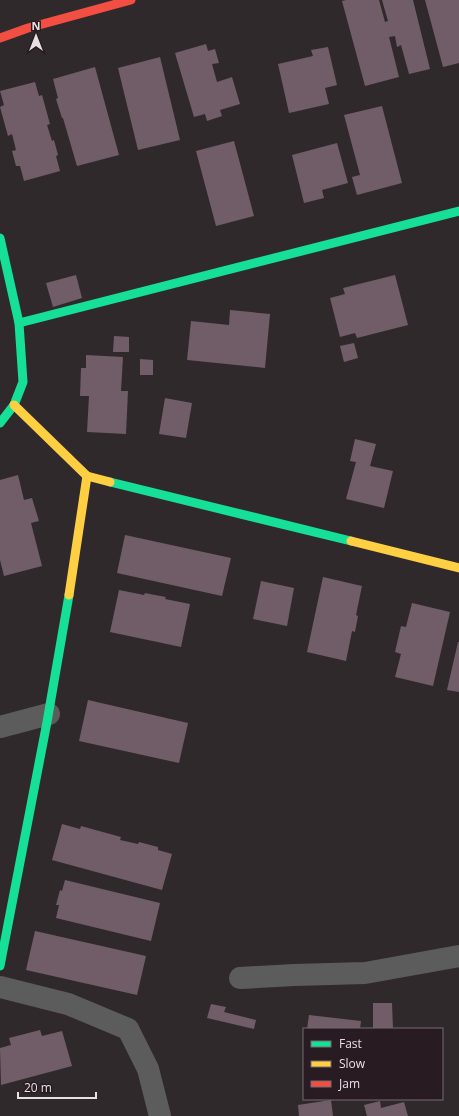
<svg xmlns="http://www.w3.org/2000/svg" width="459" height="1116" font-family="'Open Sans',sans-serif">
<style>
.building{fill:#715d67}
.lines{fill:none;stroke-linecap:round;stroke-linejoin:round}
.street{stroke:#5c5c5c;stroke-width:22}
.fast{stroke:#16e098;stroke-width:9}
.slow{stroke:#ffcf43;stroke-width:9}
.jam{stroke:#f24e42;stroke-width:9}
</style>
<rect width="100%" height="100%" fill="#30292c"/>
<!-- building -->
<g class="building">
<polygon points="346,0 379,0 385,22 388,21 382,0 413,0 430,69 409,74 401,45 397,47 395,36 389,37 399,77 365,86 342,1"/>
<polygon points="425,0 459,0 459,63 443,67"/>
<polygon points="206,44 208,51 215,49 219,63 212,64 217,82 232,77 240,104 220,110 222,116 207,121 205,114 194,117 175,53"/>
<polygon points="328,47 337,85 325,88 329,104 289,113 278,64 313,56 311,50"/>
<polygon points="160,57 180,140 138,150 118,68"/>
<polygon points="95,67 119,155 77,166 63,118 62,118 56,99 58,98 53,79"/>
<polygon points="35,82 39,96 42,95 50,124 47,125 52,141 54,140 58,155 56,156 60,171 24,181 20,166 16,166 12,151 16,150 12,134 8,136 0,107 4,105 0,91"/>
<polygon points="382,106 402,183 357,195 352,177 360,175 344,115"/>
<polygon points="234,141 254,216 216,226 196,151"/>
<polygon points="337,143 348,183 322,190 324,198 304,203 292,155"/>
<polygon points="76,275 82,298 53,307 46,283"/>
<polygon points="395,275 408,325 357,338 355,333 340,337 330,298 345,294 343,288"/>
<polygon points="230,310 270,314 265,368 187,360 191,321 229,325"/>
<polygon points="114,336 129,337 129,352 113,352"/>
<polygon points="354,343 358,358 344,362 340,346"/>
<polygon points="86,355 123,357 121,391 128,391 126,434 87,432 89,396 80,396 81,368 86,368"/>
<polygon points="140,359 153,360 153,375 140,375"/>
<polygon points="165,398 192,403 186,438 159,434"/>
<polygon points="355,439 376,444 370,466 393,471 384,508 346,499 356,462 350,461"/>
<polygon points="18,475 24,500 32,498 39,521 31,523 42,566 4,576 0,560 0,480"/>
<polygon points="125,535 231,558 222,596 117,573"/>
<polygon points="323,577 362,586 356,615 358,616 355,632 352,631 346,661 307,652"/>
<polygon points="261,581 294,588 287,626 253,619"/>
<polygon points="119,590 144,595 145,593 155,595 166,597 165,599 190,604 181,647 110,632"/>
<polygon points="412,603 450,612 433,686 395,677 401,654 395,652 401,626 406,627"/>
<polygon points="458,642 459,642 459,692 447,690"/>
<polygon points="88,700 188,723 179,763 79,741"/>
<polygon points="62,824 80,829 81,826 121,837 120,840 138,844 139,842 158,847 158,850 172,854 162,890 52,860"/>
<polygon points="65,880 160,903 151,941 56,918 59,905 56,905 60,890 62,891"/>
<polygon points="35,931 146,956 137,995 26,970"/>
<polygon points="373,1003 392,1003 393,1029 373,1029"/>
<polygon points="211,1004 226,1007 224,1012 256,1020 254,1029 207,1018"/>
<polygon points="309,1015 361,1021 360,1029 307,1029"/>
<polygon points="40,1030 42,1036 62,1031 72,1066 1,1085 0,1048 11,1045 9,1038"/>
<polygon points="331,1100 333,1116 299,1116 298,1105"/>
<polygon points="380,1101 381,1108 404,1102 408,1116 367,1116 364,1105"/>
</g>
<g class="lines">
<!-- street -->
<g class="street">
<polyline points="0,727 49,714"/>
<polyline points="240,978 294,975 365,973 459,956"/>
<polyline points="0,987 68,1004 128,1029 148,1069 160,1116"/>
</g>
<!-- fast -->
<g class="fast">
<polyline points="0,238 19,323 23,382 14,405 0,423"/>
<polyline points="19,323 459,211"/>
<polyline points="110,482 351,541"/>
<polyline points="0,966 47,722 69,595"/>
</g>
<!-- slow -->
<g class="slow">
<polyline points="14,405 87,476 110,482"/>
<polyline points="351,541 459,568"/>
<polyline points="69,595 87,476"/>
</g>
<!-- jam -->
<polyline class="jam" points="0,38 28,28 131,0"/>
</g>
<!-- legend -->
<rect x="303" y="1028" width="140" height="72" fill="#281c22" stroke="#756a6f"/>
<rect x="311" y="1041" width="20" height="6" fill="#16e098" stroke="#756a6f"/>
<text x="339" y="1048" font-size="12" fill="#e8e0e3">Fast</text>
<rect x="311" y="1061" width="20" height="6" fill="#ffcf43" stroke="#756a6f"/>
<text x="339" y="1068" font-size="12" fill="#e8e0e3">Slow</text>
<rect x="311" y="1081" width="20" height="6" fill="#f24e42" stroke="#756a6f"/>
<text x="339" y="1088" font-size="12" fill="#e8e0e3">Jam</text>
<!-- north arrow -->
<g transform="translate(36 36)" stroke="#281c22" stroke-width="3" paint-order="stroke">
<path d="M0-3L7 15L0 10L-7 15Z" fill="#e8e0e3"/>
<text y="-6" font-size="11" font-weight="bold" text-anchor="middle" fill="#e8e0e3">N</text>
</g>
<!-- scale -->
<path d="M18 1092v6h78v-6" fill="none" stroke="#e8e0e3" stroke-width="2"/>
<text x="24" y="1092" font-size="12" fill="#e8e0e3" stroke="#281c22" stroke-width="3" paint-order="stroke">20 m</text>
</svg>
